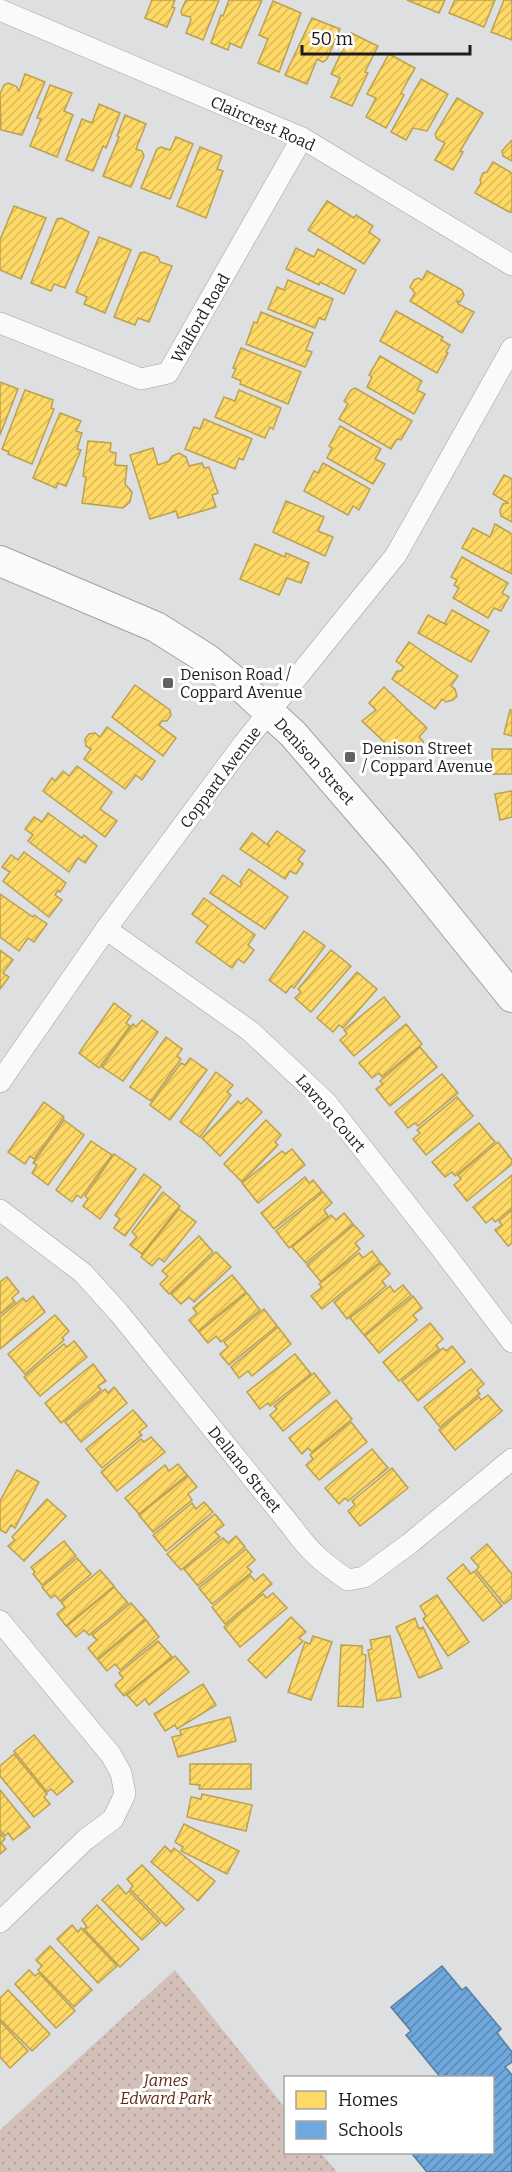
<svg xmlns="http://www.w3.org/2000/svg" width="512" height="2172" font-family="Bitter,serif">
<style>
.grass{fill:url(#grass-dots)}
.homes{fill:url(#homes-hatch);stroke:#bba150;stroke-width:1.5}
.schools{fill:url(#schools-hatch);stroke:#567ea3;stroke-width:1.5}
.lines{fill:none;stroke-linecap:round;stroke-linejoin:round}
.street-casing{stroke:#9fa1a1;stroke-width:22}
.secondary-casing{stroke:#9fa1a1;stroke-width:32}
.street{stroke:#fafafa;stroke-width:21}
.secondary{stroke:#fafafa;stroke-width:30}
.poi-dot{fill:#606162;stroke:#fff;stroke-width:2}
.labels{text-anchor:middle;stroke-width:6;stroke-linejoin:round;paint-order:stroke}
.street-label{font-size:16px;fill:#1c1d1e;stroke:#fff}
.poi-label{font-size:16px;fill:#1c1d1e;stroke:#fff;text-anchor:start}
.park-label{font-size:16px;font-style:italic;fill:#642710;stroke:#fff}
</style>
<defs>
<pattern id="grass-dots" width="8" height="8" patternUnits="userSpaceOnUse" patternTransform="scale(1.5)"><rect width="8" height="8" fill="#d3c0b9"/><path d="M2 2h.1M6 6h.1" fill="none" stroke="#b5a59f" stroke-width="1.8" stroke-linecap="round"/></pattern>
<pattern id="homes-hatch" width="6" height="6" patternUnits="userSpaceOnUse" patternTransform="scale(1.5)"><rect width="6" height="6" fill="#ffd966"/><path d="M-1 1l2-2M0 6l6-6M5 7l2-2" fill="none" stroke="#daba58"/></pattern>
<pattern id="schools-hatch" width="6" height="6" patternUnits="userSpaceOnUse" patternTransform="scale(1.5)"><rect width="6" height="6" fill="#6fa8dc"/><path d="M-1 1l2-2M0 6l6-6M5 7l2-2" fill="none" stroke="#5a88b2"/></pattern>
</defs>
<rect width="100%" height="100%" fill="#dddfe0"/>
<!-- grass -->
<polygon class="grass" points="175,1970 285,2108 286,2152 321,2153 337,2172 0,2172 0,2130"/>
<!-- homes -->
<g class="homes">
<polygon points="152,0 175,0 172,7 175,8 167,27 145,18"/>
<polygon points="186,0 219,0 203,40 186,33 191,20 190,17 182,15 181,11"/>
<polygon points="229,0 262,0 241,48 230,43 228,50 211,43 221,15 223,16"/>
<polygon points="407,0 445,0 439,13"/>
<polygon points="455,0 495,0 484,27 449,13"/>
<polygon points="504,0 512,0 512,40 491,32"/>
<polygon points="273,1 301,13 279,72 258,63 268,39 259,35"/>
<polygon points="312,18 340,29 327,59 323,62 317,59 307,84 285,75"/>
<polygon points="351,33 378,46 365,72 368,73 352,106 331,97 340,78 331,74"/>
<polygon points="389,54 415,68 401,93 404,95 386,128 366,117 376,98 367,94"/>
<polygon points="25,74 45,82 22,135 1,130 0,94 4,85 8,83 16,86 19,91"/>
<polygon points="421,79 448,94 427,131 413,128 406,140 391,132"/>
<polygon points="50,85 72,93 64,111 73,115 57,157 30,146 41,119 37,118"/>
<polygon points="457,98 483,113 460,151 463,152 453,170 435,160 445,143 437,139 435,134"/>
<polygon points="99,104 120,113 106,148 103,146 93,171 66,160 82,119 92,123"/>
<polygon points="125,115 146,124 136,149 142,151 144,156 131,187 103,176 119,137 117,136"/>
<polygon points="176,137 193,144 170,199 141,188 157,149 161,147 170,150"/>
<polygon points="512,140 512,161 503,156 502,151"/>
<polygon points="200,147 222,156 217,169 223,171 206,218 177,206"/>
<polygon points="493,162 512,173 512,212 509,212 475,193 481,183 480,180 483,173 487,172"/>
<polygon points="327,201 354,218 356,215 373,226 369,232 380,240 364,264 308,230"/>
<polygon points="14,206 46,218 21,279 0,270 0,240"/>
<polygon points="61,218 89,232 65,288 54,284 51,291 31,283 57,219"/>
<polygon points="99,237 131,250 105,313 84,304 87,297 76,292"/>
<polygon points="296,248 314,257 318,249 356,270 344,294 320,282 319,285 286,269"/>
<polygon points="144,252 158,257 160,262 172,266 149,322 138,318 135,325 114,317 140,253"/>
<polygon points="427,271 462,290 464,295 460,302 457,301 458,304 474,312 462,333 410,301 415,293 410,287 414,280 418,278 422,280"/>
<polygon points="288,280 333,299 325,320 319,318 315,328 268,309 277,287 284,290"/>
<polygon points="396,311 443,337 441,340 450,345 446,352 448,353 437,373 380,341"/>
<polygon points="261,312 313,333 306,350 312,352 305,367 246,344 254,322 257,323"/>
<polygon points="241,348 301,372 288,404 240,384 241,381 232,377 236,369 233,368"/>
<polygon points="380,356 422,381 417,390 425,394 414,414 367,387 372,377 369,375"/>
<polygon points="0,382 18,389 0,435"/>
<polygon points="355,388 412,421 401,440 397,439 391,449 339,419 348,404 344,401 351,390"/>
<polygon points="25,390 53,400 51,408 54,409 32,464 8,454 9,452 2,449"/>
<polygon points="239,390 281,408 273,429 270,427 265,438 215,417 224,397 235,401"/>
<polygon points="60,413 81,421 76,431 82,433 77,449 81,450 66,486 58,483 56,488 33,478"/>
<polygon points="204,419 252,439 243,460 239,458 235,469 185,449 194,427 200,429"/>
<polygon points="340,426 381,449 375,459 385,464 373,484 327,458 332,448 329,446"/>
<polygon points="88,441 111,443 110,452 116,453 115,465 127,466 125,484 132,492 130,502 123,508 82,503 86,477 83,476"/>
<polygon points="153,448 158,465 169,461 172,456 179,453 186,457 189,466 202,463 204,468 209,467 218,493 212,495 216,507 178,518 176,511 150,519 130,455"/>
<polygon points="323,463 370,489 359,510 353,506 348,515 304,491 314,471 318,473"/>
<polygon points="504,475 512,479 512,522 501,516 500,510 503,504 508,503 493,494"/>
<polygon points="286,501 324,517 318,531 333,537 325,556 273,532"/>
<polygon points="495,524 512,534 512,574 462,548 473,528 490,537"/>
<polygon points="255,544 285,557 286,553 309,563 301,583 287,578 279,595 240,579"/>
<polygon points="462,557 508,583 502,593 509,597 501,611 494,608 488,618 453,598 459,588 454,585 457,580 451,577"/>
<polygon points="452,610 489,631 471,662 418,633 428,615 447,625 445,623"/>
<polygon points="409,642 458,676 451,686 455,689 457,696 453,700 446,702 442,699 435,709 392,679 397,671 401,671 404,667 396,661"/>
<polygon points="135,685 170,710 171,715 167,721 162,721 159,725 176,738 163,756 112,717"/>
<polygon points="384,687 427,728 419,737 423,741 423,748 419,752 412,752 409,748 400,757 362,721 376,710 369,703"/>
<polygon points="510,710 512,710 512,736 504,734"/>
<polygon points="107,727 155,761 142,780 136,775 125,789 84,759 91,749 86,746 85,739 89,734 95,733 100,737"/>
<polygon points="492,749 512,749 512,774 493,774"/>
<polygon points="77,766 112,792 100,809 117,821 105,837 43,791 52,778 55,781 63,771 69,776"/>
<polygon points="512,791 512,817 500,820 495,794"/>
<polygon points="48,813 82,838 84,835 97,846 85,863 78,858 69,872 28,841 33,835 25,829 34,817 42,822"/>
<polygon points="277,831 305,851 298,860 303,864 296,874 290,871 285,879 240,849 252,833 269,846 268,843"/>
<polygon points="24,852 66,883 60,892 58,890 55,895 62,900 49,917 3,881 10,872 2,867 11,855 18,860"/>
<polygon points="249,869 288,897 265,929 210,893 223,875 240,887 242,884 240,882"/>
<polygon points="0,894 33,917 34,915 47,924 34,942 28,938 19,951 0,937"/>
<polygon points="204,898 255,935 248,945 254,950 244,963 238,959 232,968 196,942 208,926 192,914"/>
<polygon points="304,931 325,946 294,988 291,986 286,993 269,980"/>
<polygon points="0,950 13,960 3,973 9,977 0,989"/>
<polygon points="331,950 351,966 311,1012 295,998 301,992 298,989"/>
<polygon points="357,972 377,989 343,1028 339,1025 333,1032 317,1018"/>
<polygon points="384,997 400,1017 354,1056 340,1040 347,1034 344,1030"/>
<polygon points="114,1003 131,1016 126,1023 130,1026 99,1068 79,1053"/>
<polygon points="142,1020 158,1032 123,1081 102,1067 133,1024 136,1027"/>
<polygon points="406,1024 422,1044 382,1077 379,1073 372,1078 359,1063"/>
<polygon points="166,1037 182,1049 177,1056 181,1059 151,1101 130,1087"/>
<polygon points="420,1047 437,1067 390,1106 376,1089 383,1084 380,1081"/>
<polygon points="190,1058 207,1070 170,1120 150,1105 181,1063 185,1065"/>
<polygon points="216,1072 233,1085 227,1092 231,1095 200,1137 180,1122"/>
<polygon points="442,1074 458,1093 418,1126 415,1123 408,1128 395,1112"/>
<polygon points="457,1097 473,1116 426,1155 413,1139 420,1133 417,1130"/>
<polygon points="247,1098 262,1112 220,1156 202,1138 238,1101 241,1104"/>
<polygon points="44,1102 64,1117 34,1159 30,1156 25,1164 8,1152"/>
<polygon points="64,1120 84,1135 48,1185 32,1173 37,1165 33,1163"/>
<polygon points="266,1120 281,1135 275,1142 278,1145 242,1182 224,1164"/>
<polygon points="479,1123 495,1142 455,1176 452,1172 445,1177 432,1162"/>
<polygon points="91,1141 112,1155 81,1198 77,1195 72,1202 56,1190"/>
<polygon points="498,1142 512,1160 512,1164 467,1201 454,1185 461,1179 458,1175"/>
<polygon points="292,1149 305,1165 258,1203 242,1183 282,1151 285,1154"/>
<polygon points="114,1154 136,1169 100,1219 83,1206 88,1199 85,1196"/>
<polygon points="144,1174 161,1187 125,1236 114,1228 120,1219 115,1215"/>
<polygon points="512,1175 512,1208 495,1222 492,1218 486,1223 473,1207"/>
<polygon points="305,1177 309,1183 313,1180 322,1191 274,1229 261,1213"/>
<polygon points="163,1192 180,1206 142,1254 130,1245 137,1237 132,1232"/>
<polygon points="323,1192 332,1203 324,1210 328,1216 289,1248 276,1231"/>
<polygon points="179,1209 196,1222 164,1262 159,1258 152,1266 141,1257"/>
<polygon points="512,1210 512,1243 508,1246 495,1230 502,1225 499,1221"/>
<polygon points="344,1213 353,1224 306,1263 292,1247 331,1215 336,1220"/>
<polygon points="354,1225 364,1236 355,1243 360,1249 321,1282 307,1265"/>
<polygon points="199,1236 213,1252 169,1294 160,1284 168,1276 162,1271"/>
<polygon points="372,1251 380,1262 322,1309 311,1296 322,1287 319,1284 359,1253 363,1258"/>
<polygon points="216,1252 231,1267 194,1302 189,1297 181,1304 171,1294"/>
<polygon points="381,1263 390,1274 382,1281 386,1286 347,1319 334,1302"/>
<polygon points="232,1275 246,1292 198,1331 189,1320 197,1313 193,1308"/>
<polygon points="7,1277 19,1292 12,1298 15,1302 0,1314 0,1282"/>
<polygon points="403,1285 411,1295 364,1335 350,1318 390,1286 394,1292"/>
<polygon points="247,1293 260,1310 221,1342 216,1336 208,1343 199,1332"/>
<polygon points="33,1296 45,1312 0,1349 0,1317 23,1298 26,1302"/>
<polygon points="413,1296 422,1308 413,1315 417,1320 379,1353 365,1336"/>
<polygon points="264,1309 277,1326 229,1365 220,1354 228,1347 224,1342"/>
<polygon points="55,1315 69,1331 62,1338 64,1340 25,1374 8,1354"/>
<polygon points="430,1323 443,1339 436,1345 439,1349 399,1381 383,1362"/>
<polygon points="278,1327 291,1344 252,1376 248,1371 239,1378 231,1367"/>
<polygon points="74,1341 87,1357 40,1396 24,1377 64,1344 67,1347"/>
<polygon points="452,1346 465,1362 418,1401 402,1381 443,1348 446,1351"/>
<polygon points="295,1354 311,1374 270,1406 268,1403 260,1409 247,1392"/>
<polygon points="93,1364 106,1381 98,1386 101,1390 61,1423 45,1403"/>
<polygon points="471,1369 484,1384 477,1390 480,1394 440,1427 424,1407"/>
<polygon points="314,1373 330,1393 283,1431 270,1415 277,1409 274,1406"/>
<polygon points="114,1387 127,1403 81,1442 65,1422 105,1389 108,1393"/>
<polygon points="488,1395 502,1411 455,1450 439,1430 479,1397 481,1400"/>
<polygon points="336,1400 352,1419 312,1452 308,1448 302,1454 289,1438"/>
<polygon points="133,1410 147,1426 139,1432 142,1435 102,1468 86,1449"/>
<polygon points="351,1422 367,1442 319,1480 306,1465 313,1459 310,1455"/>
<polygon points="151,1437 165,1452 117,1491 101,1472 141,1439 144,1442"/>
<polygon points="372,1449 388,1468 348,1501 345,1498 339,1504 325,1488"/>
<polygon points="178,1464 187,1475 139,1514 125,1498 165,1465 169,1471"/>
<polygon points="392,1468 408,1488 360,1526 348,1511 355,1505 352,1501"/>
<polygon points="17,1470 39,1482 15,1528 11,1525 6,1533 0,1530 0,1501"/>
<polygon points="188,1476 197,1487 188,1494 192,1500 153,1532 139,1515"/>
<polygon points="47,1499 66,1516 24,1561 8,1546 15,1540 12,1537"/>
<polygon points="204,1502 213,1512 166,1551 153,1535 192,1503 196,1509"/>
<polygon points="215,1514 224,1525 215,1532 220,1537 181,1570 167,1554"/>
<polygon points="236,1536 245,1547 198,1586 184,1569 223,1538 228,1543"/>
<polygon points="64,1541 76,1556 42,1585 33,1574 35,1572 31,1567"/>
<polygon points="487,1544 512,1574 512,1598 504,1604 476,1570 479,1567 471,1558"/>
<polygon points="246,1549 255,1560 247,1567 252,1572 212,1604 199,1588"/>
<polygon points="77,1558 91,1574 60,1601 55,1595 51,1598 42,1587"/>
<polygon points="463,1564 471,1574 474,1571 502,1606 483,1621 447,1578"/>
<polygon points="100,1570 114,1586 66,1626 57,1614 65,1607 61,1602"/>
<polygon points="263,1574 272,1584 225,1624 212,1607 250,1575 255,1581"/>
<polygon points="114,1587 128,1603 89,1635 84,1630 76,1637 67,1626"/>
<polygon points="273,1593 287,1608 240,1647 224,1627 263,1594 267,1598"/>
<polygon points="437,1595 469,1642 448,1656 423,1619 426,1616 420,1606"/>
<polygon points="131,1603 145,1619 97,1659 88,1648 97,1640 92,1635"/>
<polygon points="291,1617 306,1632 299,1638 303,1641 266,1678 248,1660"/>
<polygon points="415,1618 419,1629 423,1627 442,1668 419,1678 396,1627"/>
<polygon points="146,1620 159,1637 120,1670 115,1664 107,1671 98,1660"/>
<polygon points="313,1636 332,1642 311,1700 288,1692 305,1642 310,1644"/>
<polygon points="390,1636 401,1697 377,1701 368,1650 372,1649 370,1640"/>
<polygon points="158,1641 172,1657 124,1696 115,1685 123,1678 119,1673"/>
<polygon points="341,1645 362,1646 362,1654 366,1655 363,1707 338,1706"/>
<polygon points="175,1656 189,1672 149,1705 145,1699 137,1706 127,1695"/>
<polygon points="203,1684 216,1705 177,1729 175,1725 165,1731 154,1714"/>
<polygon points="230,1717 236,1741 178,1757 172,1737 181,1735 180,1730"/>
<polygon points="34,1735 73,1782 57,1795 51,1789 47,1792 14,1751"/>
<polygon points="14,1754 47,1794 44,1797 50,1804 34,1817 0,1776 0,1766"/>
<polygon points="190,1764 251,1764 251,1789 199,1789 200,1785 190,1784"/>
<polygon points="0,1790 30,1827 13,1840 8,1833 5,1836 0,1830"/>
<polygon points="202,1794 252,1805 246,1831 187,1817 191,1797 201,1799"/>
<polygon points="184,1824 239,1851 227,1874 181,1851 183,1847 175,1842"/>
<polygon points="0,1833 5,1839 1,1843 6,1849 0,1854"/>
<polygon points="165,1846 171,1852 174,1848 215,1881 198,1901 151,1862"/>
<polygon points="142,1865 184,1909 166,1926 130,1889 133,1886 127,1879"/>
<polygon points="118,1885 126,1894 129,1891 160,1923 142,1940 102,1900"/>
<polygon points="97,1905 139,1949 120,1967 84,1929 87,1927 82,1920"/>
<polygon points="72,1925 78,1932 81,1928 117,1966 98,1983 57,1939"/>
<polygon points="50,1946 92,1990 74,2007 38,1970 42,1966 36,1960"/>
<polygon points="29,1970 35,1976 39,1973 75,2011 56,2028 15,1984"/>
<polygon points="8,1990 50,2034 32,2051 0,2019 0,1998"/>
<polygon points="0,2021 28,2051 10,2068 0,2057"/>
</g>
<!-- schools -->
<polygon class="schools" points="442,1966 462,1990 466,1987 501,2029 497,2033 512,2052 512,2062 505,2067 512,2075 512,2172 427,2172 413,2155 416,2152 492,2152 492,2078 449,2078 446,2074 441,2078 406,2035 411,2031 391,2007"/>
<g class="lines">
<!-- street casing -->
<g class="street-casing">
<g id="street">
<polyline points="0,10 302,138 512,265"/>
<polyline points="0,323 141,379 168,373 302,138"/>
<polyline points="106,929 250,1031 326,1102 440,1247 512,1342"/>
<polyline points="0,1082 106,929 244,743 396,555 512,348"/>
<path d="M0 1210 83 1273 119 1313 292 1527C310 1552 323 1563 348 1580L364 1577 409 1544 512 1459"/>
<polyline points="0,1621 111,1755 121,1773 125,1794 113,1819 85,1840 0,1922"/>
</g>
</g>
<!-- secondary casing -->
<g class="secondary-casing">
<polyline id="secondary" points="0,561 156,627 207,659 244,689 293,734 400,858 512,997"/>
</g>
<!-- street -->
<use href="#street" class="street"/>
<!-- secondary -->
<use href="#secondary" class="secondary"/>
</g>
<!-- markers -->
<g class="poi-dot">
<rect x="162" y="677" width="12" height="12" rx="3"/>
<rect x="344" y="751" width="12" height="12" rx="3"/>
</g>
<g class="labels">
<!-- street labels -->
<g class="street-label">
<text transform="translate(263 123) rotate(24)" y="6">Claircrest Road</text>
<text transform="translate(200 318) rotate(-60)" y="6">Walford Road</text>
<text transform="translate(315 761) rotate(48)" y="6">Denison Street</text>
<text transform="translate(220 777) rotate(-53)" y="6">Coppard Avenue</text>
<text transform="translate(331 1113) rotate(49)" y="6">Lavron Court</text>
<text transform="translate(245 1469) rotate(51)" y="6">Dellano Street</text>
</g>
<!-- poi labels -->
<g class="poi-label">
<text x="180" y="680">Denison Road /<tspan x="180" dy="18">Coppard Avenue</tspan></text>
<text x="362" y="754">Denison Street<tspan x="362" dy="18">/ Coppard Avenue</tspan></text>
</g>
<!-- park labels -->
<g class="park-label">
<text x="166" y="2086">James<tspan x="166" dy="18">Edward Park</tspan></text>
</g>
</g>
<!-- legend -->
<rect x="284" y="2076" width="210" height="78" fill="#ffffff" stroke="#a4a5a5" stroke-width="1.5"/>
<rect x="296" y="2091" width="30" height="18" fill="#ffd966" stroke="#a4a5a5" stroke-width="1.5"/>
<text x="338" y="2106" font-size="18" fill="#1c1d1e">Homes</text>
<rect x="296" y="2121" width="30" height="18" fill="#6fa8dc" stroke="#a4a5a5" stroke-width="1.5"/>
<text x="338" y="2136" font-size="18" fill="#1c1d1e">Schools</text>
<!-- scale -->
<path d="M302 45v9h168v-9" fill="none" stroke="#1c1d1e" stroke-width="3"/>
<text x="311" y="45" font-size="18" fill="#1c1d1e" stroke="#ffffff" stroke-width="4.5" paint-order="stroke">50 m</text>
</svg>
